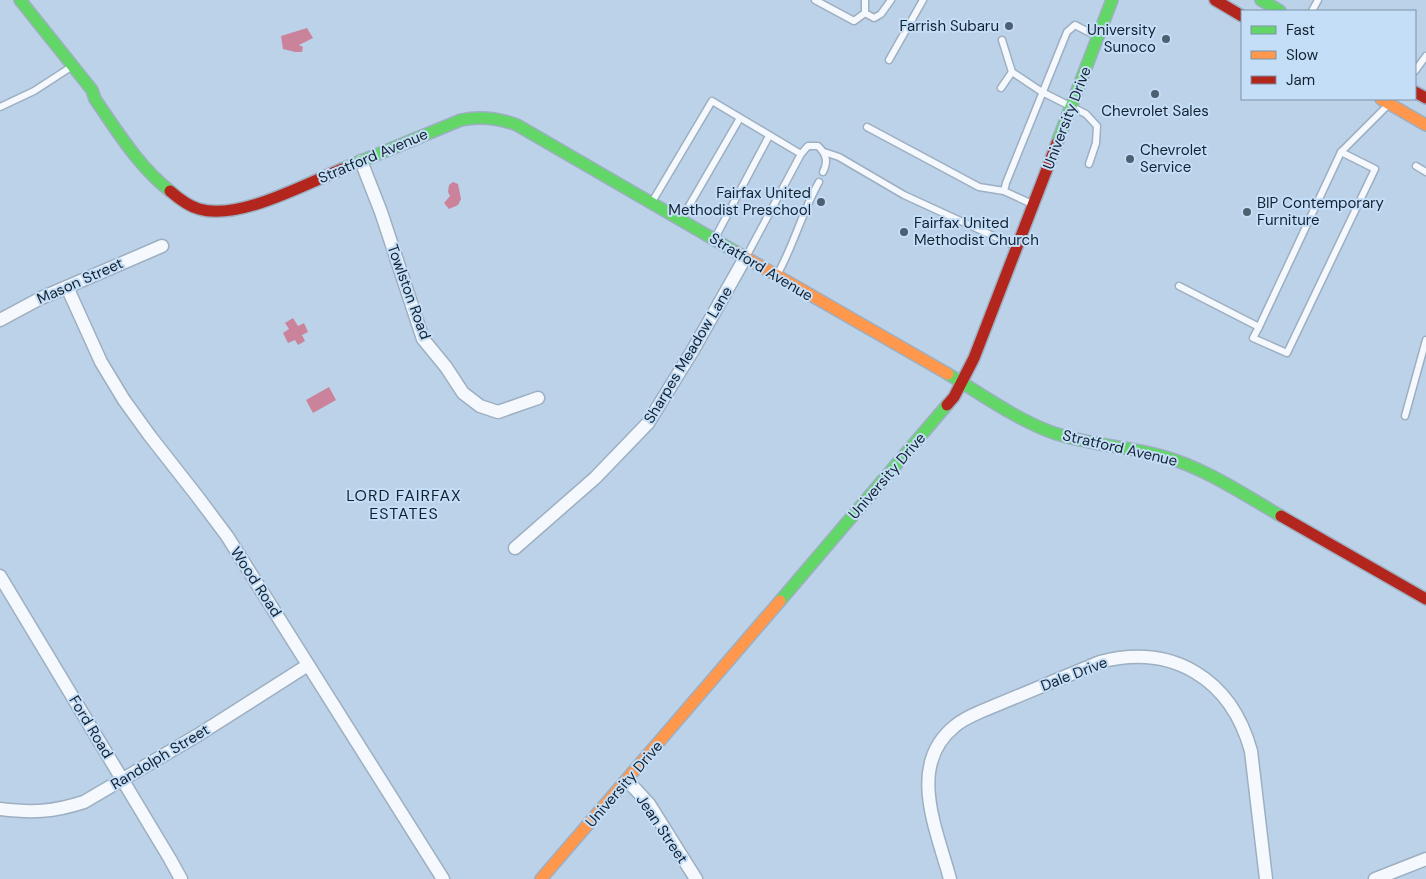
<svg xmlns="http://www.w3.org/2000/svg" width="1426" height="879" font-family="'DM Sans',sans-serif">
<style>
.water{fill:#ca839b}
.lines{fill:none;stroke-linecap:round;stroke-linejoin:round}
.lane-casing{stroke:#9dafc1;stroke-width:9}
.street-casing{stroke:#9dafc1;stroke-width:15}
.fast-casing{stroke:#9dafc1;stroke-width:14}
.slow-casing{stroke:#9dafc1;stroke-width:14}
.jam-casing{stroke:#9dafc1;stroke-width:14}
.lane{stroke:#f5f8fc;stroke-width:6}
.street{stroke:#f5f8fc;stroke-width:12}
.fast{stroke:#63d668;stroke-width:11}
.slow{stroke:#ff974d;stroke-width:11}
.jam{stroke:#b3261e;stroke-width:11}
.poi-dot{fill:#4d6071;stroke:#c5def7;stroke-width:2}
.labels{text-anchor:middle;stroke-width:4;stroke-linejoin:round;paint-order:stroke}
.poi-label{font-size:15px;fill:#122231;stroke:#c5def7;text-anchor:end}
.street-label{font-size:15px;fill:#122231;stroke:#c5def7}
.neighbourhood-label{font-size:16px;letter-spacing:1px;fill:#122231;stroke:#c5def7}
</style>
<rect width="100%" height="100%" fill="#bbd2e9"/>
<!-- water -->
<g class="water">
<polygon points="307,28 313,38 299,45 303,47 302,52 295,52 283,49 281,36"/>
<polygon points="453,182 458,184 461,199 458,205 449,209 444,203 450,196 448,192 449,185"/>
<polygon points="293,318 298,326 304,323 308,332 302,335 305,341 298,345 295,340 288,343 283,333 289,329 285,323"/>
<polygon points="329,387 336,400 313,413 306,400"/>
</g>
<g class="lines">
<!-- lane casing -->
<g class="lane-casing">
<g id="lane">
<polyline points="815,0 854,21 865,13"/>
<polyline points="1312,11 1318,0"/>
<polyline points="865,13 874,18 881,14 891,0"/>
<polyline points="865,13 865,0"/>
<polyline points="1002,40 1012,72"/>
<polyline points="889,60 923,0"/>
<polyline points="1415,71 1426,56"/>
<polyline points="1001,88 1012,72 1042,92 1086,114 1097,126 1096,143 1089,164"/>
<polyline points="0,107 34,91 71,67"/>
<polyline points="867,127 979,187 1004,191"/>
<polyline points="824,152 839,157 904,195 1015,246"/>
<polyline points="1416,166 1426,172"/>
<polyline points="652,202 712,101 801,154"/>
<polyline points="1032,204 1004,191 1006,183 1067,32 1075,25 1096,36"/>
<polyline points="682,218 740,118"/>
<polyline points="715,238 769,136"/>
<path d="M746 257 801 154 808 146H818C827 155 828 162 823 172"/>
<path d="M777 275C794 245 802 212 819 182"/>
<polyline points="1179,286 1259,327 1341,152 1388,105"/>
<polyline points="1259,327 1253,338 1287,353 1375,169 1341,152"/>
<polyline points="1405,416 1426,340"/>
</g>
</g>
<!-- street casing -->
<g class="street-casing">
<g id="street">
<polyline points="361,161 381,212 423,339 446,367 463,393 480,406 498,412 538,398"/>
<polyline points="67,287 101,362 124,400 150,436 197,496 227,536 443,879"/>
<polyline points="0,320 41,298 162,246"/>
<polyline points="515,548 595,478 648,423 693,350 745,258"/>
<polyline points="0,576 170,859 181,879"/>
<polyline points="627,780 649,804 696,879"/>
<path d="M0 809C32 813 53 812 84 802L198 735 308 665"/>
<path d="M950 879C937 830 906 765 955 726 963 719 973 715 982 711L1100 662C1173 643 1231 679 1251 751L1266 879"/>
<polyline points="1375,879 1426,859"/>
</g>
</g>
<!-- fast casing -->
<g class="fast-casing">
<g id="fast">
<path d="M20 0 92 90 95 99C117 131 139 167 170 191"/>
<polyline points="1261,0 1280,11"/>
<polyline points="1057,143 1112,0"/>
<path d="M342 169 461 120C481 116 498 118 517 125L736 252"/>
<path d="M948 374C981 394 1014 418 1051 432 1087 445 1126 446 1162 456 1205 468 1243 494 1281 516"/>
<polyline points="780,601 947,405"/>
</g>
</g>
<!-- slow casing -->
<g class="slow-casing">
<g id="slow">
<polyline points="1381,99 1426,125"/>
<polyline points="736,252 948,374"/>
<polyline points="541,879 780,601"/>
</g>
</g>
<!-- jam casing -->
<g class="jam-casing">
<g id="jam">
<polyline points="1215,0 1242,16"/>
<polyline points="1415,92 1426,98"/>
<path d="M170 191C178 198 188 206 199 209 238 221 305 184 342 169"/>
<polyline points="947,405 954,397 974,358 1057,143"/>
<polyline points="1281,516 1426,599"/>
</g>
</g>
<!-- lane -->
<use href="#lane" class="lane"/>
<!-- street -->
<use href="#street" class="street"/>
<!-- fast -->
<use href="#fast" class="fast"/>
<!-- slow -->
<use href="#slow" class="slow"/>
<!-- jam -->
<use href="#jam" class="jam"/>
</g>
<!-- markers -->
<g class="poi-dot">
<circle cx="1009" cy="26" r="5"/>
<circle cx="1166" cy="39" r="5"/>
<circle cx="1155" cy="94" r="5"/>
<circle cx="1130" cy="159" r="5"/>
<circle cx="821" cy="202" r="5"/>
<circle cx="1247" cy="212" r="5"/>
<circle cx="904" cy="232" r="5"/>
</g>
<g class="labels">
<!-- poi labels -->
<g class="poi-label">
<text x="999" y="31">Farrish Subaru</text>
<text x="1156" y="35">University<tspan x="1156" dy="17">Sunoco</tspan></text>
<text x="1155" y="116" text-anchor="middle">Chevrolet Sales</text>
<text x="1140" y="155" text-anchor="start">Chevrolet<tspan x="1140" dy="17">Service</tspan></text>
<text x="811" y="198">Fairfax United<tspan x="811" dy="17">Methodist Preschool</tspan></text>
<text x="1257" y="208" text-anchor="start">BIP Contemporary<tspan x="1257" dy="17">Furniture</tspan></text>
<text x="914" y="228" text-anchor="start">Fairfax United<tspan x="914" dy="17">Methodist Church</tspan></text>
</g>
<!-- street labels -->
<g class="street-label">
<text transform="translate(1067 118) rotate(-69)" y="5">University Drive</text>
<text transform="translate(373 156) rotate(-23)" y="5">Stratford Avenue</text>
<text transform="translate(761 267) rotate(31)" y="5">Stratford Avenue</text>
<text transform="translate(80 281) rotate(-24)" y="5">Mason Street</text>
<text transform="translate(409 292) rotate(70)" y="5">Towlston Road</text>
<text transform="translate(688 355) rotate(-59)" y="5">Sharpes Meadow Lane</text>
<text transform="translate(1120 448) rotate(13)" y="5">Stratford Avenue</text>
<text transform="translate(887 476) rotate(-49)" y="5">University Drive</text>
<text transform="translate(256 582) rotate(57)" y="5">Wood Road</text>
<text transform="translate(1074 674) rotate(-21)" y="5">Dale Drive</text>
<text transform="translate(91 727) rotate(59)" y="5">Ford Road</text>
<text transform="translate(160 757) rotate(-31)" y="5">Randolph Street</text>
<text transform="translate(624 784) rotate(-49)" y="5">University Drive</text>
<text transform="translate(662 829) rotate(56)" y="5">Jean Street</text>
</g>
<!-- neighbourhood labels -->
<g class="neighbourhood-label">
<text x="404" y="501">LORD FAIRFAX<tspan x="404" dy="18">ESTATES</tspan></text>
</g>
</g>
<!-- legend -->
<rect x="1241" y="10" width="175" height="90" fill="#c5def7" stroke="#7d93a8"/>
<rect x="1251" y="26" width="25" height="8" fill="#63d668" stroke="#7d93a8"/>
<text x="1286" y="35" font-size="15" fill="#122231">Fast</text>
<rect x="1251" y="51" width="25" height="8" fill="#ff974d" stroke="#7d93a8"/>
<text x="1286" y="60" font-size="15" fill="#122231">Slow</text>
<rect x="1251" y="76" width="25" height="8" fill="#b3261e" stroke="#7d93a8"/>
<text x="1286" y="85" font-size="15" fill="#122231">Jam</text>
</svg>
